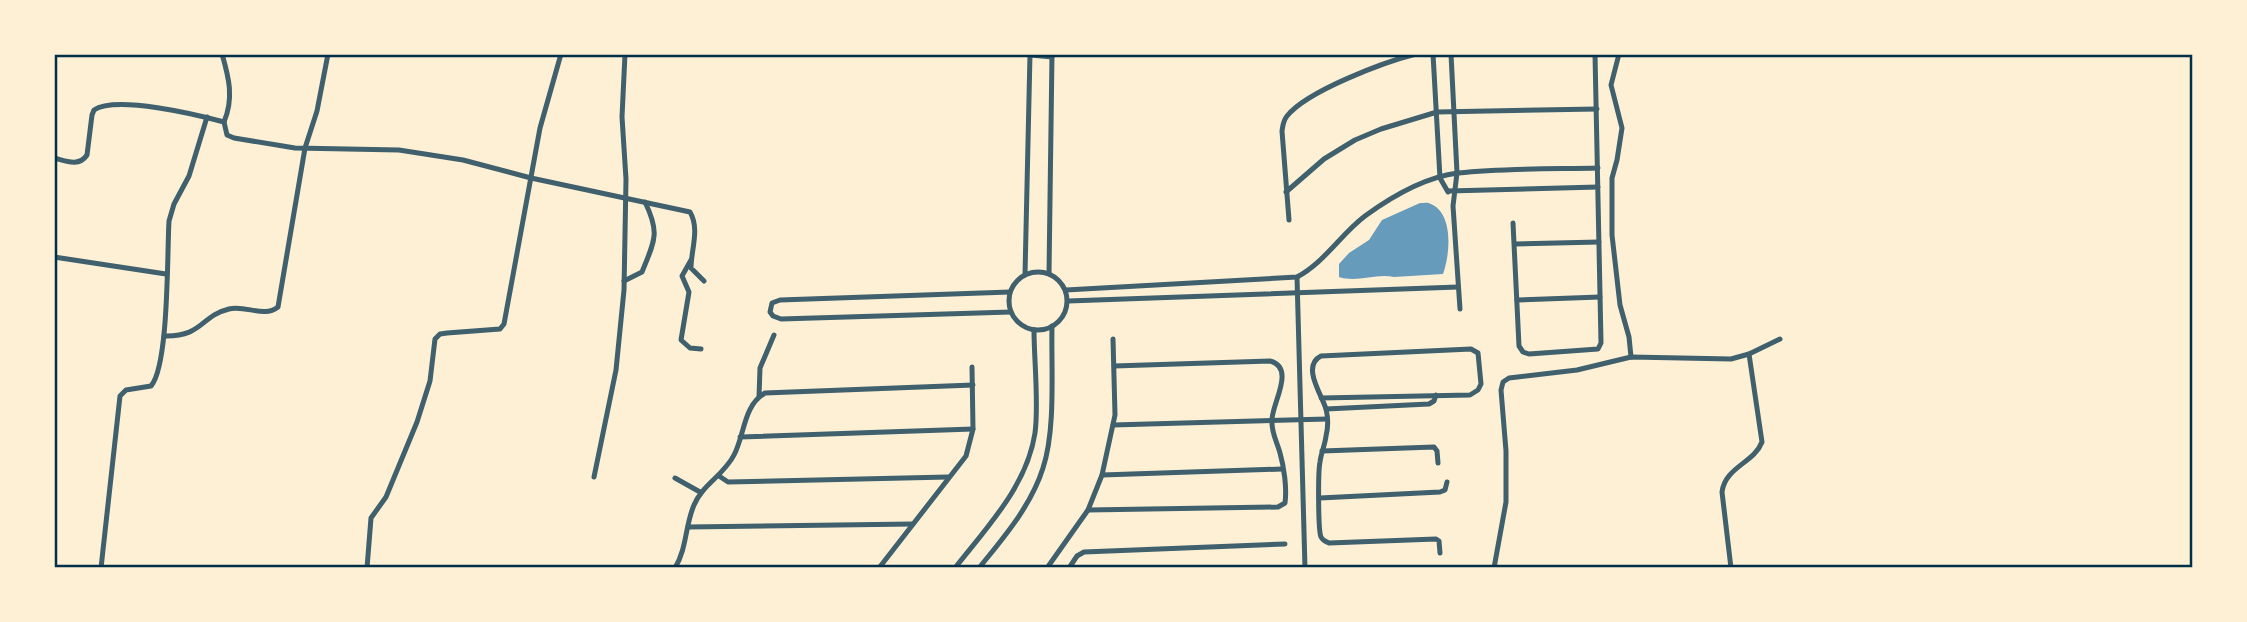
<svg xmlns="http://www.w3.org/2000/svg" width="2247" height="622" font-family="'DejaVu Sans',sans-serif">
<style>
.water{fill:#669bbc}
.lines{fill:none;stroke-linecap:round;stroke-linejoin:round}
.minor{stroke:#3f606c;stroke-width:5}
.neatline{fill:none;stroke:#003049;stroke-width:2.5}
</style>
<rect width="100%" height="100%" fill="#fdf0d5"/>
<!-- water -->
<path class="water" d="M1420 203C1424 203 1428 202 1431 204 1454 214 1450 255 1443 274L1394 277C1376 273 1357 283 1339 277V264L1349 253 1369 240 1382 220Z"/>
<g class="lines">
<!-- minor -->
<g class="minor">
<path d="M222 54C229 78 234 98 224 122"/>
<polyline points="1433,54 1440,178 1448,192"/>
<polyline points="1451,54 1457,173 1453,206 1460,309"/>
<polyline points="1619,54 1611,85 1622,128 1617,160 1612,178 1612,235 1620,305 1629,337 1631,357"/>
<polyline points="1030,55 1052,57"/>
<path d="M54 158C66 161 79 167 87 155L92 115 94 110C116 95 198 115 224 122L227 135 234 138 295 148 399 150 463 160 531 178 690 212C700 229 691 250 691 268L704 281"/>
<polyline points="1448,191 1598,187"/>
<polyline points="1286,192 1324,159 1355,140 1381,129 1437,112 1597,109"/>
<path d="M1289 220 1282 131C1283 125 1283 121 1287 116 1307 91 1384 62 1416 54"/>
<polyline points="1513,223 1519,346 1523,352 1529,354 1598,349 1601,343 1595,54"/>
<polyline points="1515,244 1599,242"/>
<polyline points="54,257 166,274"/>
<polyline points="691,260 682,276 689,292 681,340 690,348 701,349"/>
<circle cx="1038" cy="301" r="29"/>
<polyline points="1049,274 1052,54"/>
<polyline points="1025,275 1030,54"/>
<polyline points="1297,277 1305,568"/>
<path d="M624 281 642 272C655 240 660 233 645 202"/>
<path d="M1066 290 1297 277C1324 263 1341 234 1365 216 1391 197 1426 177 1458 173 1504 168 1552 169 1598 168"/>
<polyline points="1010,292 780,300 772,303 770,312 773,316 781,319 1011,312"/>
<polyline points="1517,300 1600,297"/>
<polyline points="1068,301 1458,287"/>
<path d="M164 336C203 337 200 316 229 309 246 305 264 318 278 307L305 148 317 111 328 54"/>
<polyline points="759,397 760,368 774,335"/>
<path d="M1321 398 1470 395 1478 390 1481 384 1478 353 1471 349 1321 356C1301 366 1322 395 1326 409 1328 417 1328 428 1326 436 1325 445 1321 453 1320 462 1318 471 1318 531 1321 537 1323 541 1325 541 1329 543L1436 539 1439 541 1440 553"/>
<polyline points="1326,409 1429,404 1434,401 1436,395"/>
<polyline points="1113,425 1327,419"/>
<polyline points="740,437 973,429"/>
<polyline points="1322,451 1434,447 1437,451 1438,463"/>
<polyline points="1102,475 1282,469"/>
<polyline points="719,476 728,482 948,477"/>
<polyline points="594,477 616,370 624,290 626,179 622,117 625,54"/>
<polyline points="675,478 700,492"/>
<polyline points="1320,498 1440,492 1445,490 1447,482"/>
<path d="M1088 510 1278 507 1285 503C1287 488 1284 467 1280 453 1277 442 1271 432 1272 420 1272 403 1296 368 1270 361L1114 366"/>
<polyline points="688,527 913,524"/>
<path d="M101 568 120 396 126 390 151 386C169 365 167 254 169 221L174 204 189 176 207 117"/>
<polyline points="367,568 371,518 386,497 417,422 430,381 435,339 440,334 447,333 500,329 504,324 540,128 561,54"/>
<path d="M675 568C687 548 685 526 694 505 702 485 724 475 734 455 745 434 743 406 765 393L973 385"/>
<polyline points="879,568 966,456 973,429 972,367"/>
<path d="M955 568C987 527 1027 486 1035 433 1039 404 1034 360 1034 330"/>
<path d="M979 568C1004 537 1031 506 1043 468 1056 429 1051 368 1052 326"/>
<polyline points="1047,568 1088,510 1102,475 1115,415 1113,339"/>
<polyline points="1069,568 1077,556 1084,552 1285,544"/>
<polyline points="1494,568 1506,502 1506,451 1501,390 1503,382 1509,378 1577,370 1631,357 1731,359 1749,354"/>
<path d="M1731 568 1722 492C1725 467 1754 463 1762 442L1749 354 1780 339"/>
</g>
</g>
<!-- border -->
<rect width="2247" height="622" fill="none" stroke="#fdf0d5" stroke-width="112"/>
<rect x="56" y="56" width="2135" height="510" class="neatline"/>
</svg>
